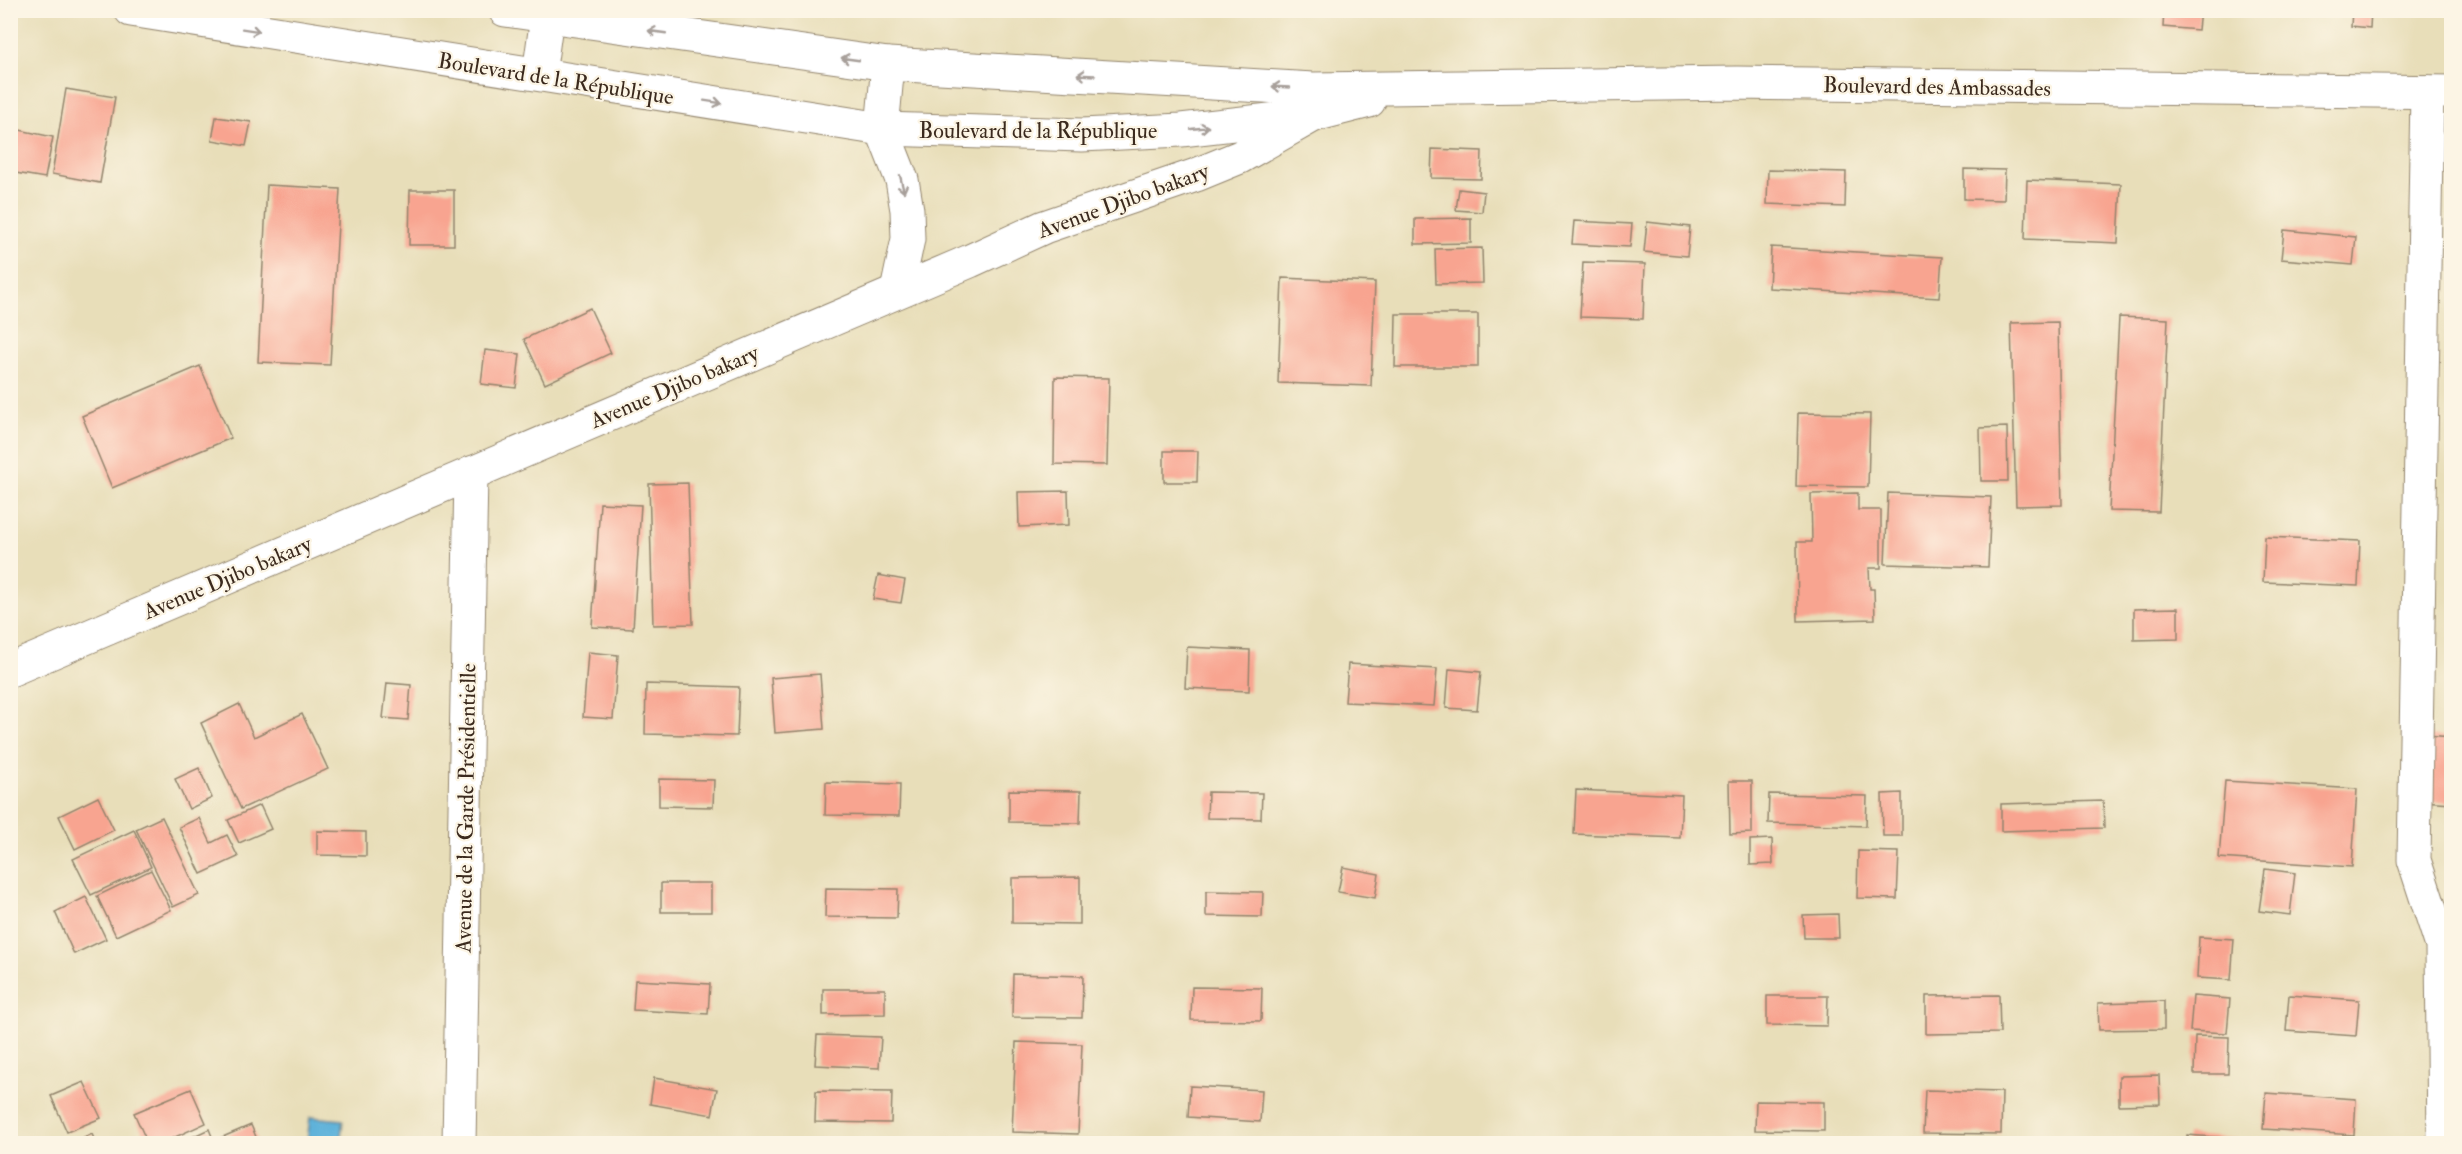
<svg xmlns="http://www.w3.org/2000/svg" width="2462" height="1154" font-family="'IM FELL Double Pica',serif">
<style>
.water{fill:#5eb2da;stroke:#4c6e7c;stroke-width:1.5}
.building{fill:#f8a490}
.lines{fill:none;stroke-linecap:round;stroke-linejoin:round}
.minor-casing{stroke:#92846c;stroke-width:35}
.major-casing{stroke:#92846c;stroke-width:35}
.minor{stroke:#fff;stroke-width:33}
.major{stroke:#fff;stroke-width:33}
.oneway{stroke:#a79f9a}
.labels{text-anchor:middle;stroke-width:4.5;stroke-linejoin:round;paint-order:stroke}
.street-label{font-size:22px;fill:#3b2a1e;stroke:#fcf5e5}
</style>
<rect width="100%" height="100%" fill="#fcf5e5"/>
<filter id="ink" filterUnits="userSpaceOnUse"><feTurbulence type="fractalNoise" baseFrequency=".0167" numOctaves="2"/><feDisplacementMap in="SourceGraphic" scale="12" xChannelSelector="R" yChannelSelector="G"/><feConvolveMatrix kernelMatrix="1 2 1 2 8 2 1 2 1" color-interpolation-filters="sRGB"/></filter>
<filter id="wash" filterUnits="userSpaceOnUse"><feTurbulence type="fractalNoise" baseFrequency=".008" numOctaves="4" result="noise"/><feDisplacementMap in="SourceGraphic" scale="24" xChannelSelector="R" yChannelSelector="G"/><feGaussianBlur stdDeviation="1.35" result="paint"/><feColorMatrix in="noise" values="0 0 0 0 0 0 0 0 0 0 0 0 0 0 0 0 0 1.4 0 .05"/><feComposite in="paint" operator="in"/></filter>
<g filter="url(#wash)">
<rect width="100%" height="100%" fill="#e8deb9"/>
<!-- water -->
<polygon class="water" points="310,1117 343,1120 340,1143 307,1143"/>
<g id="blocks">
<!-- building -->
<g class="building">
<polygon points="2164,10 2200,10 2198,30 2163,27"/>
<polygon points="2352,10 2371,10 2370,28 2351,26"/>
<polygon points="66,89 115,97 100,183 52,174"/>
<polygon points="216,117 251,122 246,146 212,140"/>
<polygon points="10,128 53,137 45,178 10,172"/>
<polygon points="1432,149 1482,151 1481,179 1431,178"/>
<polygon points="1964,169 2005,170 2004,200 1964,199"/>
<polygon points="1768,170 1846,172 1845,207 1767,204"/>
<polygon points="2027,180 2121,184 2118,243 2025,239"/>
<polygon points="267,185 340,189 330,365 258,362"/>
<polygon points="1459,189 1484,192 1482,212 1456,210"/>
<polygon points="410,190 454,190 454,245 409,245"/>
<polygon points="1471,218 1471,243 1415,244 1415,219"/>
<polygon points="1574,221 1632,224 1630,247 1572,244"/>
<polygon points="1647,222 1690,227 1687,256 1644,252"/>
<polygon points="2284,230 2356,237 2353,265 2281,259"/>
<polygon points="1771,247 1942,257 1939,298 1769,288"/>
<polygon points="1482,248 1483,283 1436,284 1435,249"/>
<polygon points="1583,262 1645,264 1643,319 1580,317"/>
<polygon points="1282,278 1375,282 1371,386 1278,383"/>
<polygon points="590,308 611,353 545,384 524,339"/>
<polygon points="1396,314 1478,314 1478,367 1395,367"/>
<polygon points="2119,317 2168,319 2159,512 2109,511"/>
<polygon points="2058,322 2062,505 2016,506 2011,323"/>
<polygon points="485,350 520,354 516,388 481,384"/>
<polygon points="200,366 231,438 112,488 82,416"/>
<polygon points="1055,377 1109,378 1107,465 1054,464"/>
<polygon points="1798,413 1870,414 1868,487 1796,486"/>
<polygon points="2007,427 2008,481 1981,481 1980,428"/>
<polygon points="1164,451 1198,451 1197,482 1164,482"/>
<polygon points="688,483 693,624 653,625 649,484"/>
<polygon points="1068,491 1069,525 1019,527 1018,492"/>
<polygon points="1858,493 1858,510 1881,510 1881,568 1869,568 1870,589 1874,589 1875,619 1798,621 1797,542 1812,542 1811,494"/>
<polygon points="1888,493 1991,497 1988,567 1885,564"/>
<polygon points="600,503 641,505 633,629 592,627"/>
<polygon points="2265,537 2360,541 2358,586 2263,582"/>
<polygon points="878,575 905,580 901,603 873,599"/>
<polygon points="2178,608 2178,639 2134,640 2134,609"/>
<polygon points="1187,647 1250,650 1249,691 1185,688"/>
<polygon points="588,652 618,655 613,719 583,717"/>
<polygon points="1348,664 1437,669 1434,706 1345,702"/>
<polygon points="1449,669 1481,672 1477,710 1446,708"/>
<polygon points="820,674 824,729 775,733 771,678"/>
<polygon points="387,683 411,685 408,720 383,718"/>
<polygon points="646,684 739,687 737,736 645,734"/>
<polygon points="239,704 254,737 302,714 328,769 241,809 201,723"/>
<polygon points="2426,735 2452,737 2452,803 2421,801"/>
<polygon points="199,768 212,798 189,809 175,779"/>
<polygon points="659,779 714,780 713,807 659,806"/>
<polygon points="1729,781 1752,781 1752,833 1730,834"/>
<polygon points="2225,781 2357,789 2352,867 2219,858"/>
<polygon points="826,782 900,784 899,816 825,815"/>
<polygon points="1009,790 1081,791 1080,823 1009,822"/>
<polygon points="1576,790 1682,795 1680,838 1574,834"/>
<polygon points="1208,792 1262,793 1261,819 1207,818"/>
<polygon points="1902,793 1902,836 1883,836 1882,794"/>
<polygon points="1769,794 1867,796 1866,826 1768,823"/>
<polygon points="98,797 114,830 75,849 59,816"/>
<polygon points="2103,801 2104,828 2001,831 2001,804"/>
<polygon points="260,805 271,829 239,843 228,820"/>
<polygon points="162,817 199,895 173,907 136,829"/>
<polygon points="199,818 211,843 227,835 238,857 201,874 179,827"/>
<polygon points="134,830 151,867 91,895 73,859"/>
<polygon points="317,831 366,832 366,856 317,855"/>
<polygon points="1772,839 1773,864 1750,865 1750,840"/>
<polygon points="1858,851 1899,852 1897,899 1857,898"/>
<polygon points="1343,867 1379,874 1375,898 1338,892"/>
<polygon points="2265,869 2295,873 2290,915 2259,911"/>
<polygon points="151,870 171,910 116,936 97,896"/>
<polygon points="1080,877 1080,924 1012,923 1012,878"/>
<rect x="661" y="883" width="50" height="29"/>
<polygon points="826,888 898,889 897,918 825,917"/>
<polygon points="1206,891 1263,892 1262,917 1206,916"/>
<polygon points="86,897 106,939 74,954 55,912"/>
<polygon points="1838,914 1839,938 1804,938 1803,915"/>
<polygon points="2199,937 2234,939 2231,980 2197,978"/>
<polygon points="1013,974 1083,976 1082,1018 1012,1017"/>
<polygon points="635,980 710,984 708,1014 633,1010"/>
<polygon points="1192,987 1262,988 1261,1021 1191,1020"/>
<polygon points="823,989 885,989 885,1014 823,1015"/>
<polygon points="1999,995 2000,1033 1926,1034 1926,996"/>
<polygon points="2289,995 2359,1000 2356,1036 2286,1031"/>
<polygon points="1767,996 1828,996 1827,1026 1767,1025"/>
<polygon points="2193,996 2230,999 2227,1033 2190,1031"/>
<polygon points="2164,1001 2164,1029 2099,1030 2098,1003"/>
<polygon points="817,1035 881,1037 879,1068 815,1065"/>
<polygon points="2195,1036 2229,1037 2228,1074 2194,1074"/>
<polygon points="1016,1042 1082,1044 1078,1134 1012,1132"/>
<polygon points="2159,1075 2160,1104 2119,1105 2119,1076"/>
<polygon points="654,1078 717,1089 712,1115 650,1104"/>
<polygon points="84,1082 101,1118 67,1132 51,1096"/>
<polygon points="1190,1086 1262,1090 1260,1122 1188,1117"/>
<polygon points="191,1089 206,1123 160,1144 148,1144 134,1113"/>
<polygon points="1925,1090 2002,1092 2001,1134 1923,1133"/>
<polygon points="816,1091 892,1092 891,1123 815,1122"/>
<polygon points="2266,1093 2356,1099 2354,1135 2263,1129"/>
<polygon points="1756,1101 1824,1102 1824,1131 1755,1130"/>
<polygon points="251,1125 259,1144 220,1144 218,1139"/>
<polygon points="209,1129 215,1144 177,1144"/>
<polygon points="92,1134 96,1144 71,1144"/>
<polygon points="2187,1135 2238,1139 2238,1144 2187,1144"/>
</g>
</g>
</g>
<g filter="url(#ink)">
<use href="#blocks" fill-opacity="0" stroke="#92846c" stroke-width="1.5"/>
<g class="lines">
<!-- minor casing -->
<g class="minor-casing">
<g id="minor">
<polyline points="2427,92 2414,860 2442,946 2444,1144"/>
<polyline points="10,670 970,261 1044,227 1196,175 1240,157 1314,115 1314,112"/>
<polyline points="459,1144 471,473"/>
</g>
</g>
<!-- major casing -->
<g class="major-casing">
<g id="major">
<polyline points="131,10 882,129 1082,135 1181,130 1314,115 1369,101"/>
<polyline points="505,10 888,64 1313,89 1737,83 2452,92"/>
<polyline points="888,64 882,129 902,180 907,210 908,239 897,291"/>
<polyline points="539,74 547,17"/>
</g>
</g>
<!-- minor -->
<use href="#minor" class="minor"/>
<!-- major -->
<use href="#major" class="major"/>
</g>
<!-- one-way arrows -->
<defs><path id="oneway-shaft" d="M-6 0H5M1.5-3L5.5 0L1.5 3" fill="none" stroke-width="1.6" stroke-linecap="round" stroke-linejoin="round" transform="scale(1.5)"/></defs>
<g class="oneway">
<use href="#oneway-shaft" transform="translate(251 30) rotate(9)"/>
<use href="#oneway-shaft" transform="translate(657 32) rotate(-172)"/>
<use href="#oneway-shaft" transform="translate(850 59) rotate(-172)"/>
<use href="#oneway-shaft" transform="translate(1086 75) rotate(-177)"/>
<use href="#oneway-shaft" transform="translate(1281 87) rotate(-177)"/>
<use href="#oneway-shaft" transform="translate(713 102) rotate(9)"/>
<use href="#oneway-shaft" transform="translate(1200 128) rotate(-6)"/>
<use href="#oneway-shaft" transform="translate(902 184) rotate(77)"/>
</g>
</g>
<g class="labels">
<!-- street labels -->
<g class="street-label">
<text transform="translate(556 78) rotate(9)" y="8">Boulevard de la République</text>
<text transform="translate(1937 86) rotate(1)" y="8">Boulevard des Ambassades</text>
<text x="1038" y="138">Boulevard de la République</text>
<text transform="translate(1123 200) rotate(-20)" y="8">Avenue Djibo bakary</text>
<text transform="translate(674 386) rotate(-23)" y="8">Avenue Djibo bakary</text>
<text transform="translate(227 577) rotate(-23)" y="8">Avenue Djibo bakary</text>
<text transform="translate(465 808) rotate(-89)" y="8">Avenue de la Garde Présidentielle</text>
</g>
</g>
<!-- margin -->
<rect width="2462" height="1154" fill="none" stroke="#fcf5e5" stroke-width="36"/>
</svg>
